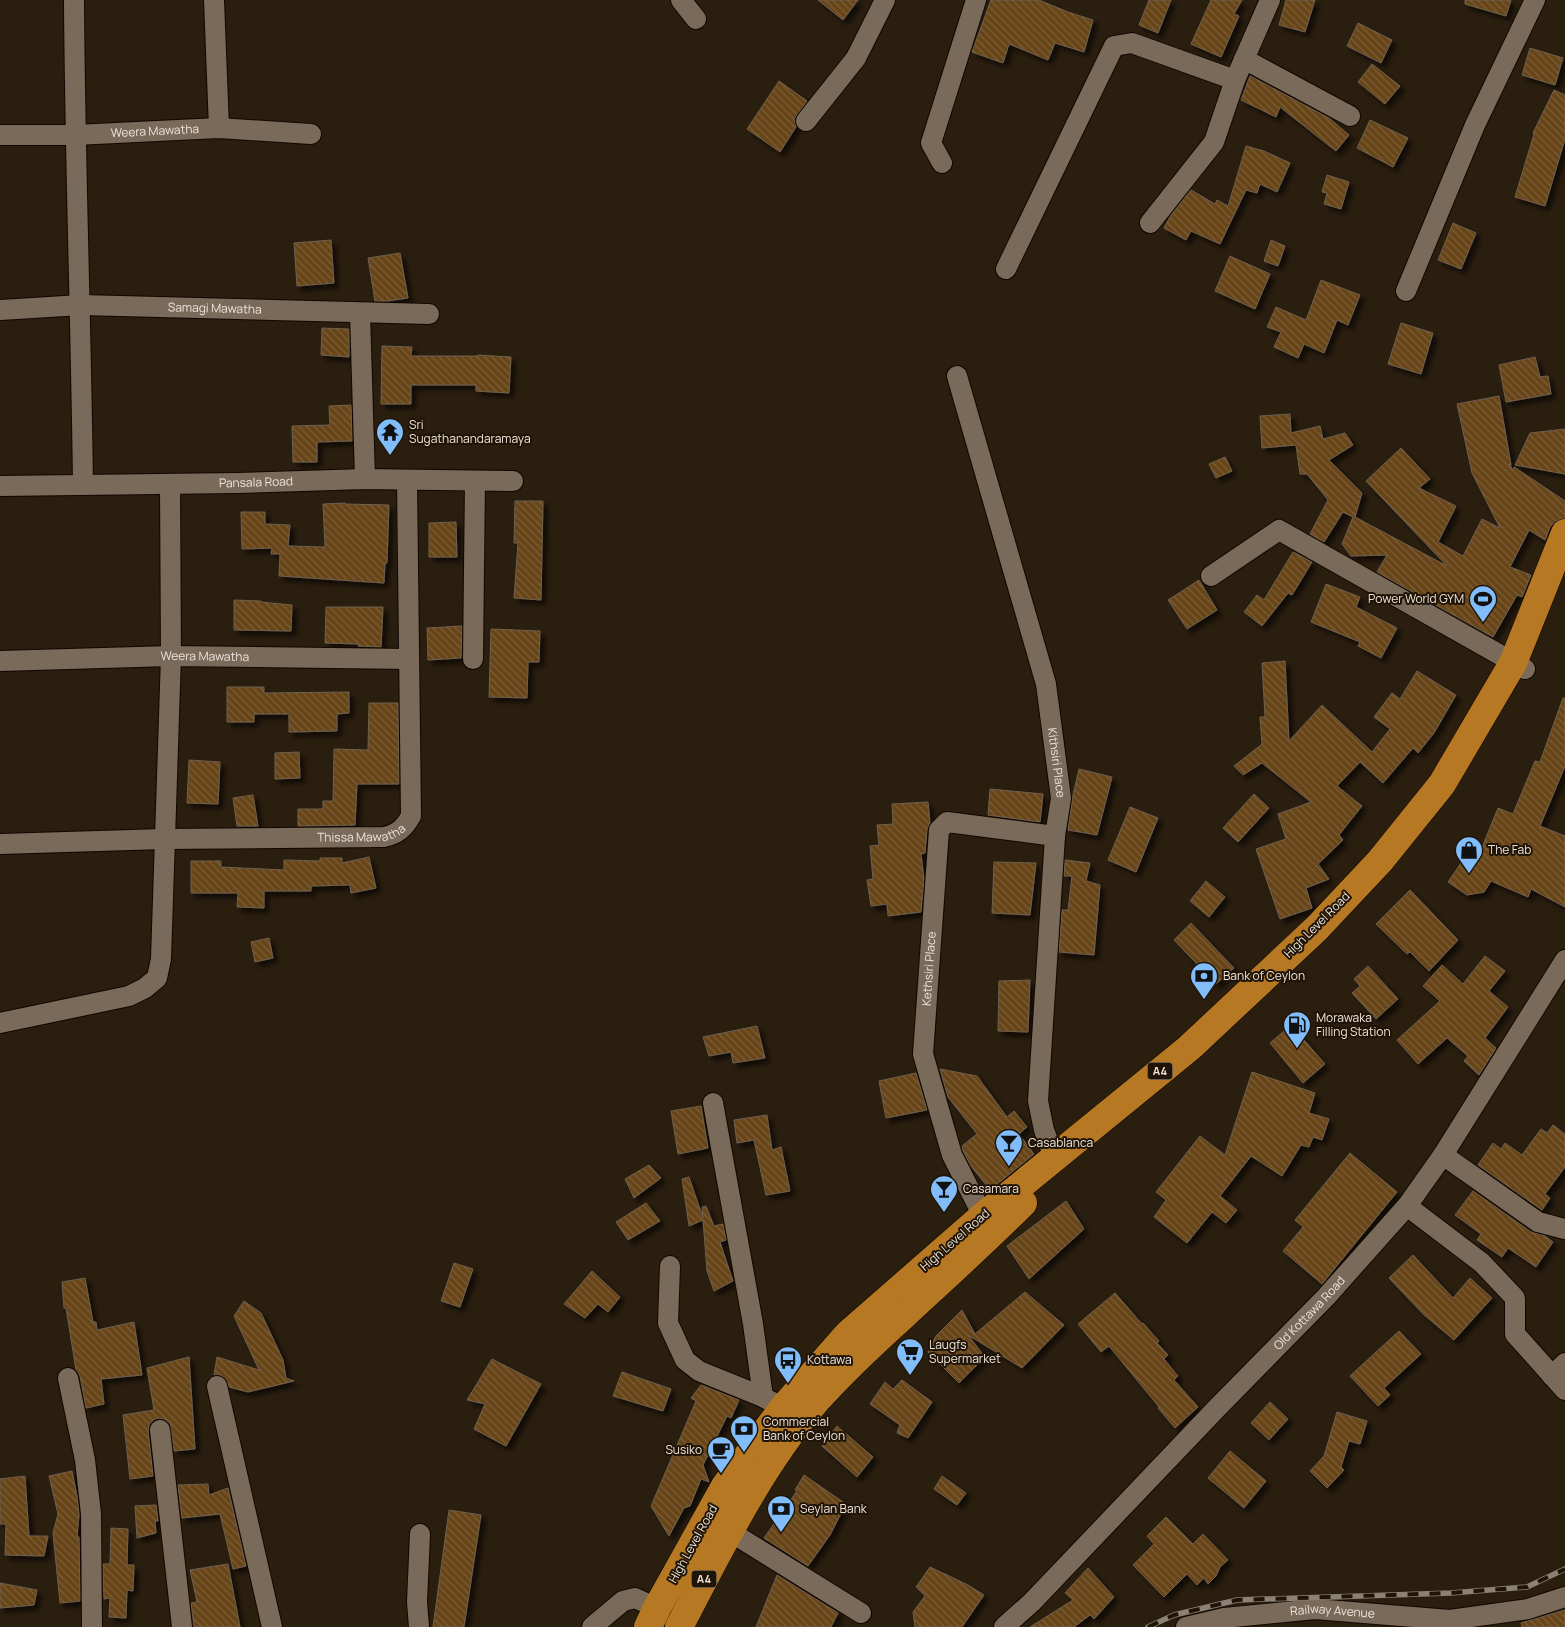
<svg xmlns="http://www.w3.org/2000/svg" width="1565" height="1627" font-family="Manrope,sans-serif">
<style>
.building{fill:url(#building-back-hatch);stroke:#6f6050;filter:url(#shadow)}
.lines{fill:none;stroke-linecap:round;stroke-linejoin:round}
.minor-casing{stroke:#120700;stroke-width:22}
.highway-casing{stroke:#120700;stroke-width:29}
.minor{stroke:#796a5a;stroke-width:20}
.highway{stroke:#b67823;stroke-width:28}
.rail-casing{stroke:#8b8175;stroke-width:5.5}
.rail{stroke:#201407;stroke-width:4;stroke-dasharray:11;stroke-linecap:butt}
.labels{text-anchor:middle;stroke-width:4;stroke-linejoin:round;paint-order:stroke}
.shield{fill:#201407;stroke:#b0a69b;stroke-width:1}
.shield-label{font-size:11px;font-weight:bold;fill:#ede4db}
.street-label{font-size:12px;fill:#ede4db;stroke:#201407}
.poi-label{font-size:12px;fill:#ede4db;stroke:#201407;text-anchor:start}
</style>
<defs>
<pattern id="building-back-hatch" width="6" height="6" patternUnits="userSpaceOnUse" patternTransform="scale(1.25)"><rect width="6" height="6" fill="#674418"/><path d="M-1 5l2 2M0 0l6 6M5-1l2 2" fill="none" stroke="#7d5f39"/></pattern>
<filter id="shadow"><feDropShadow dx="4.5" dy="4.5" stdDeviation="2.5" flood-color="#0009"/></filter>
</defs>
<rect width="100%" height="100%" fill="#2a1e0f"/>
<!-- building -->
<g class="building">
<polygon points="818,0 858,0 843,20"/>
<polygon points="991,0 1039,0 1068,12 1093,20 1084,52 1055,43 1048,60 1009,44 1003,63 972,52"/>
<polygon points="1149,0 1171,0 1158,33 1139,25"/>
<polygon points="1211,0 1242,0 1234,14 1239,16 1221,57 1191,44"/>
<polygon points="1286,0 1315,0 1305,32 1279,25"/>
<polygon points="1465,0 1511,0 1506,16 1465,4"/>
<polygon points="1358,23 1392,40 1381,63 1347,46"/>
<polygon points="1530,48 1563,58 1555,85 1522,75"/>
<polygon points="1372,64 1400,86 1385,104 1358,82"/>
<polygon points="1250,76 1329,118 1349,135 1336,151 1280,107 1276,117 1241,100"/>
<polygon points="779,81 807,101 794,119 796,127 780,152 747,129"/>
<polygon points="1554,90 1565,95 1565,139 1545,206 1515,197 1534,134 1533,133"/>
<polygon points="1370,120 1408,138 1393,167 1357,148"/>
<polygon points="1246,146 1264,151 1290,163 1277,192 1260,184 1257,193 1246,190 1220,244 1191,231 1186,240 1164,228 1171,215 1191,190 1215,204 1217,200 1228,206"/>
<polygon points="1327,175 1349,182 1341,209 1324,204 1327,193 1322,192"/>
<polygon points="1453,223 1476,233 1461,269 1438,260"/>
<polygon points="331,240 334,283 297,286 294,243"/>
<polygon points="1271,240 1285,246 1278,266 1264,261"/>
<polygon points="400,253 408,298 388,301 375,301 368,258"/>
<polygon points="1230,256 1270,274 1255,309 1215,291"/>
<polygon points="1321,280 1360,295 1348,325 1337,320 1324,353 1304,344 1298,358 1274,347 1281,332 1267,327 1276,307 1306,320"/>
<polygon points="1401,323 1433,333 1421,374 1388,364"/>
<polygon points="322,328 349,329 349,357 321,355"/>
<polygon points="382,346 412,347 411,356 478,356 478,355 511,357 509,393 476,391 476,385 411,385 411,404 381,404"/>
<polygon points="1535,357 1540,377 1548,376 1551,394 1506,402 1499,365"/>
<polygon points="1499,396 1511,465 1509,464 1511,466 1512,471 1514,467 1565,501 1565,518 1555,521 1550,527 1545,540 1529,530 1510,567 1531,575 1522,597 1517,595 1493,637 1377,572 1387,555 1351,556 1342,544 1353,517 1343,512 1324,542 1310,534 1328,500 1307,474 1300,474 1296,445 1262,448 1260,416 1290,414 1291,433 1320,426 1323,439 1345,433 1353,445 1329,460 1362,493 1355,517 1447,566 1366,481 1401,448 1430,479 1419,488 1456,506 1438,542 1463,556 1482,519 1500,528 1472,473 1457,404"/>
<polygon points="351,405 352,441 317,442 317,462 293,462 292,426 330,425 329,406"/>
<polygon points="1565,429 1565,474 1515,465 1530,433"/>
<polygon points="1225,457 1232,471 1216,478 1209,464"/>
<polygon points="515,501 543,501 541,600 514,598 518,543 514,543"/>
<polygon points="345,503 345,504 389,505 387,563 385,563 384,583 279,576 280,554 271,554 272,548 242,549 241,512 265,512 265,524 290,525 288,546 325,547 323,504"/>
<polygon points="456,522 457,557 429,557 429,523"/>
<polygon points="1293,552 1312,562 1292,595 1288,593 1262,626 1244,612 1257,595 1264,600"/>
<polygon points="1199,580 1217,610 1187,629 1168,600"/>
<polygon points="1326,584 1360,597 1356,607 1397,628 1381,658 1358,646 1360,642 1311,622"/>
<polygon points="234,600 261,601 261,602 292,605 291,631 234,630"/>
<polygon points="326,607 383,607 381,647 358,646 359,644 325,643"/>
<polygon points="462,626 461,658 428,660 427,628"/>
<polygon points="491,629 540,631 539,662 528,662 527,698 489,697"/>
<polygon points="1285,661 1289,741 1322,705 1372,752 1390,729 1374,717 1392,693 1400,699 1417,671 1456,695 1434,733 1418,753 1413,748 1383,783 1360,762 1337,786 1362,806 1339,835 1343,840 1318,864 1329,879 1306,888 1312,908 1280,919 1256,849 1286,839 1278,814 1311,802 1262,763 1243,775 1234,766 1262,744 1260,717 1265,717 1262,663"/>
<polygon points="227,687 264,687 264,693 349,692 349,713 337,714 337,731 289,732 289,714 254,714 254,722 227,722"/>
<polygon points="1563,698 1565,698 1565,766 1540,826 1565,836 1565,907 1531,889 1528,897 1491,881 1484,892 1467,895 1448,882 1468,853 1477,860 1498,808 1513,814 1535,761 1540,762"/>
<polygon points="369,703 398,703 399,784 357,784 355,825 298,826 298,809 323,809 323,801 333,801 334,749 368,750"/>
<polygon points="299,752 300,778 275,779 275,753"/>
<polygon points="189,760 220,762 218,804 187,803"/>
<polygon points="1079,769 1112,777 1097,835 1068,830 1073,795"/>
<polygon points="990,789 1043,794 1040,822 988,815"/>
<polygon points="1254,794 1269,808 1238,842 1223,828"/>
<polygon points="253,795 258,826 237,826 233,798"/>
<polygon points="928,802 930,823 927,829 925,853 921,854 924,879 921,912 888,916 887,904 871,906 867,880 873,879 870,846 879,845 877,825 893,824 892,804"/>
<polygon points="1130,807 1158,818 1136,872 1108,860"/>
<polygon points="369,857 376,888 351,893 350,885 311,886 311,891 264,891 264,908 237,907 238,893 191,893 191,861 221,861 221,867 284,870 284,860 320,861 320,858 342,858 342,863"/>
<polygon points="1065,860 1090,863 1086,881 1100,885 1094,955 1059,952 1062,910 1068,910 1072,876 1064,876"/>
<polygon points="994,862 1036,863 1030,915 992,913"/>
<polygon points="1206,881 1225,897 1209,917 1190,901"/>
<polygon points="1410,890 1458,940 1429,971 1410,952 1407,954 1376,924"/>
<polygon points="1191,923 1234,968 1216,984 1174,940"/>
<polygon points="269,938 273,958 255,962 251,942"/>
<polygon points="1485,956 1505,971 1489,991 1508,1007 1485,1038 1496,1048 1479,1075 1464,1061 1468,1056 1447,1038 1418,1064 1397,1040 1440,1001 1423,986 1442,965 1463,984"/>
<polygon points="1368,966 1398,999 1376,1019 1352,993 1360,986 1354,979"/>
<polygon points="1030,980 1028,1032 998,1031 999,981"/>
<polygon points="1291,1025 1325,1064 1303,1083 1270,1043"/>
<polygon points="757,1026 765,1058 733,1063 731,1052 709,1056 703,1037"/>
<polygon points="940,1069 977,1076 1007,1117 1014,1111 1027,1127 1019,1134 1034,1154 990,1190 971,1166 963,1151 962,1146 977,1134 948,1097"/>
<polygon points="1252,1072 1315,1093 1309,1113 1329,1119 1322,1140 1313,1137 1309,1147 1301,1145 1282,1176 1251,1156 1220,1196 1237,1210 1226,1223 1212,1212 1187,1243 1154,1217 1166,1200 1156,1192 1200,1136 1225,1155"/>
<polygon points="916,1073 927,1110 886,1118 879,1081"/>
<polygon points="701,1106 708,1148 678,1154 671,1111"/>
<polygon points="767,1115 772,1150 781,1147 790,1191 766,1195 754,1140 737,1143 734,1120"/>
<polygon points="1553,1125 1565,1134 1565,1167 1545,1194 1550,1198 1542,1210 1478,1165 1493,1143 1501,1149 1505,1143 1522,1155 1541,1129 1547,1133"/>
<polygon points="1350,1153 1397,1192 1322,1284 1283,1251 1303,1227 1295,1220"/>
<polygon points="649,1165 661,1178 634,1198 625,1179"/>
<polygon points="689,1177 703,1218 702,1207 706,1206 714,1226 723,1224 726,1240 720,1242 733,1281 714,1291 707,1271 703,1220 689,1226 682,1179"/>
<polygon points="1473,1191 1531,1232 1545,1236 1553,1242 1536,1267 1508,1248 1502,1257 1477,1240 1481,1234 1455,1215"/>
<polygon points="1066,1201 1084,1229 1029,1279 1007,1246"/>
<polygon points="646,1203 660,1221 628,1240 616,1222"/>
<polygon points="1413,1255 1453,1298 1470,1278 1492,1298 1454,1340 1423,1314 1389,1278"/>
<polygon points="454,1263 473,1269 460,1307 441,1301"/>
<polygon points="592,1271 620,1297 608,1312 598,1304 585,1318 564,1304"/>
<polygon points="85,1278 93,1322 96,1322 97,1330 134,1322 142,1375 101,1379 104,1404 86,1408 80,1376 76,1370 66,1308 64,1308 62,1282"/>
<polygon points="1025,1292 1064,1325 1022,1368 968,1335 985,1357 959,1383 928,1352 936,1336 962,1310 975,1334"/>
<polygon points="1115,1293 1142,1324 1143,1323 1159,1341 1157,1343 1168,1355 1164,1359 1178,1376 1174,1380 1198,1407 1175,1428 1158,1408 1159,1407 1109,1346 1101,1352 1078,1324"/>
<polygon points="244,1301 261,1313 283,1360 286,1378 294,1381 248,1392 229,1387 225,1378 220,1375 214,1375 217,1357 259,1370 234,1316"/>
<polygon points="1399,1331 1421,1354 1384,1388 1390,1395 1378,1406 1350,1376"/>
<polygon points="189,1357 195,1449 174,1451 170,1423 164,1419 158,1418 153,1420 149,1425 148,1431 153,1476 130,1479 123,1415 154,1410 147,1368"/>
<polygon points="492,1359 541,1384 506,1446 474,1429 485,1404 467,1400"/>
<polygon points="622,1372 671,1389 663,1411 613,1396"/>
<polygon points="902,1380 932,1402 908,1438 897,1433 900,1425 870,1404 885,1382 893,1389"/>
<polygon points="701,1385 739,1400 731,1418 727,1416 703,1465 709,1482 701,1479 690,1506 684,1508 669,1536 651,1506 696,1401 691,1398"/>
<polygon points="1270,1402 1288,1419 1269,1440 1251,1423"/>
<polygon points="1337,1412 1367,1421 1360,1444 1349,1441 1341,1467 1344,1470 1327,1488 1310,1471 1324,1456"/>
<polygon points="837,1426 873,1457 857,1477 822,1446"/>
<polygon points="1230,1451 1266,1481 1244,1508 1208,1478"/>
<polygon points="72,1471 77,1496 79,1515 77,1537 79,1537 80,1601 60,1603 53,1533 58,1514 49,1476"/>
<polygon points="804,1475 846,1504 830,1535 808,1566 764,1538 797,1491 795,1490"/>
<polygon points="25,1476 29,1536 48,1536 44,1556 5,1555 6,1524 0,1524 0,1479"/>
<polygon points="942,1476 966,1493 957,1505 934,1489"/>
<polygon points="208,1484 209,1495 228,1488 246,1566 233,1569 220,1514 182,1518 178,1485"/>
<polygon points="156,1505 158,1521 155,1521 156,1533 137,1538 135,1506"/>
<polygon points="449,1510 481,1515 464,1627 433,1627"/>
<polygon points="1166,1517 1193,1544 1203,1534 1228,1560 1220,1567 1216,1576 1208,1584 1204,1578 1197,1585 1187,1574 1164,1597 1133,1565 1154,1544 1147,1536"/>
<polygon points="111,1528 128,1529 127,1565 134,1565 133,1591 127,1590 126,1618 109,1617 110,1598 104,1599 103,1564 110,1564"/>
<polygon points="228,1564 240,1627 194,1627 191,1603 197,1602 190,1570"/>
<polygon points="930,1567 968,1585 984,1595 962,1627 915,1627 913,1612 925,1596 916,1587"/>
<polygon points="1088,1568 1114,1597 1094,1619 1090,1615 1074,1627 1030,1627 1073,1600 1065,1593"/>
<polygon points="777,1575 838,1613 831,1627 756,1627"/>
<polygon points="0,1583 37,1590 34,1605 0,1608"/>
<polygon points="1565,1610 1565,1627 1522,1627 1521,1623"/>
</g>
<g class="lines">
<!-- minor casing -->
<g class="minor-casing">
<g id="minor">
<path d="M74 0C75 162 81 323 83 485"/>
<polyline points="214,0 219,128"/>
<polyline points="681,0 696,19"/>
<polyline points="1244,59 1350,116"/>
<polyline points="806,121 856,58 885,0"/>
<path id="s1" d="M0 135H75L219 128 311 134"/>
<polyline points="942,163 931,143 976,0"/>
<polyline points="1150,223 1214,142 1235,80 1270,0"/>
<polyline points="1006,269 1114,46 1132,43 1235,80"/>
<polyline points="1406,291 1475,125 1535,0"/>
<path id="s2" d="M0 310 81 305 429 314"/>
<polyline points="360,313 365,479"/>
<path id="s3" d="M957 376 1046 684 1061 798 1055 836 1038 1101 1044 1130 1054 1157"/>
<path id="s4" d="M0 486 237 483 365 479 513 481"/>
<polyline points="1211,576 1279,530 1525,669"/>
<polyline points="473,659 475,481"/>
<path id="s5" d="M0 661 171 656 409 659"/>
<path id="s6" d="M0 844 164 839 384 837C398 834 404 828 411 816L407 481"/>
<polyline points="0,1023 129,996 145,988 157,978 161,959 171,656 170,484"/>
<polyline points="713,1103 753,1324 763,1397 783,1408"/>
<polyline points="1443,1155 1538,1222 1565,1229"/>
<polyline points="1407,1206 1482,1263 1515,1298 1515,1334 1565,1390"/>
<path id="s7" d="M983 1216 952 1155 923 1054 939 830 947 822 1055 836"/>
<polyline points="670,1266 668,1323 685,1360 699,1371 763,1397"/>
<polyline points="1552,1376 1565,1363"/>
<polyline points="68,1378 85,1460 91,1514 92,1627"/>
<polyline points="217,1386 272,1627"/>
<polyline points="160,1430 182,1627"/>
<polyline points="729,1531 861,1613"/>
<polyline points="419,1627 417,1602 420,1534"/>
<polyline points="592,1627 623,1601 635,1598 657,1608"/>
<path id="s8" d="M1004 1627 1032 1602 1216 1409 1326 1297 1407 1206 1443 1155 1565 960"/>
<path id="s9" d="M1186 1627 1224 1618 1315 1609 1450 1620 1528 1609 1565 1597"/>
</g>
</g>
<!-- highway casing -->
<g class="highway-casing">
<g id="highway">
<polyline points="648,1627 657,1608 725,1486 783,1408 848,1334 983,1216 1189,1048 1317,928 1380,861 1442,784 1513,663 1565,533"/>
<path d="M679 1627C720 1549 759 1468 817 1400 844 1370 874 1342 904 1315 944 1278 984 1242 1023 1203"/>
</g>
</g>
<!-- minor -->
<use href="#minor" class="minor"/>
<!-- highway -->
<use href="#highway" class="highway"/>
<!-- rail casing -->
<g class="rail-casing">
<polyline id="rail" points="1148,1627 1174,1615 1237,1600 1451,1593 1527,1587 1565,1569"/>
</g>
<!-- rail -->
<use href="#rail" class="rail"/>
</g>
<!-- icons -->
<defs>
<g id="temple-pin" transform="scale(1.4375)"><path d="M0 17L-7.5 6A9.5 9.5 0 1 1 7.5 6Z" fill="#80bdfa" stroke="#201407"/><path d="M0-6L5-2H3V0L6.5 2.5H4V6H1.5V3h-3V6H-4V2.5H-6.5L-3 0V-2H-5Z" fill="#111"/></g>
<g id="stadium-pin" transform="scale(1.4375)"><path d="M0 17L-7.5 6A9.5 9.5 0 1 1 7.5 6Z" fill="#80bdfa" stroke="#201407"/><path d="M0-5a6.5 5 0 1 0 0 10a6.5 5 0 1 0 0-10ZM-3.5-1.8h7v3.6h-7Z" fill="#111"/></g>
<g id="shop-pin" transform="scale(1.4375)"><path d="M0 17L-7.5 6A9.5 9.5 0 1 1 7.5 6Z" fill="#80bdfa" stroke="#201407"/><path d="M-5-2.5h2.3a2.7 3.5 0 0 1 5.4 0H5L5.5 6h-11ZM-1.5-2.5h3a1.5 2.3 0 0 0-3 0Z" fill="#111"/></g>
<g id="bank-pin" transform="scale(1.4375)"><path d="M0 17L-7.5 6A9.5 9.5 0 1 1 7.5 6Z" fill="#80bdfa" stroke="#201407"/><path d="M-6-4H6V4H-6ZM0-2.3a2.3 2.3 0 1 0 0 4.6a2.3 2.3 0 1 0 0-4.6Z" fill="#111"/></g>
<g id="fuel-pin" transform="scale(1.4375)"><path d="M0 17L-7.5 6A9.5 9.5 0 1 1 7.5 6Z" fill="#80bdfa" stroke="#201407"/><path d="M-5.5-6h7V0h2V4h1.3V-2.5L3-4.5l.8-.8L6-3V5H2.5V1h-1V6h-7ZM-4.2-4.7v3.2H.2V-4.7Z" fill="#111"/></g>
<g id="bar-pin" transform="scale(1.4375)"><path d="M0 17L-7.5 6A9.5 9.5 0 1 1 7.5 6Z" fill="#80bdfa" stroke="#201407"/><path d="M-6-5H6L.8 .8V4.5H3.5V6h-7V4.5H-.8V.8Z" fill="#111"/></g>
<g id="supermarket-pin" transform="scale(1.4375)"><path d="M0 17L-7.5 6A9.5 9.5 0 1 1 7.5 6Z" fill="#80bdfa" stroke="#201407"/><path d="M-6-5.5h2.5l.6 2H6L4.5 2H-2.5L-4.4-4H-6ZM-1.5 3.2a1.3 1.3 0 1 0 .1 0ZM3 3.2a1.3 1.3 0 1 0 .1 0Z" fill="#111"/></g>
<g id="bus-pin" transform="scale(1.4375)"><path d="M0 17L-7.5 6A9.5 9.5 0 1 1 7.5 6Z" fill="#80bdfa" stroke="#201407"/><path d="M-5-6H5V4H4V6H2V4H-2V6H-4V4H-5ZM-3.5-4V0h7V-4ZM-3.5 1.2v1.5H-2V1.2ZM2 1.2v1.5H3.5V1.2Z" fill="#111"/></g>
<g id="cafe-pin" transform="scale(1.4375)"><path d="M0 17L-7.5 6A9.5 9.5 0 1 1 7.5 6Z" fill="#80bdfa" stroke="#201407"/><path d="M-5.5-4.5H6V0H3Q3 3.5 0 3.5H-2.5Q-5.5 3.5-5.5 0ZM3-3.2v2h1.7v-2ZM-6 4.5H4V6H-6Z" fill="#111"/></g>
</defs>
<g fill-rule="evenodd">
<use href="#temple-pin" x="390" y="432"/>
<use href="#stadium-pin" x="1483" y="599"/>
<use href="#shop-pin" x="1469" y="850"/>
<use href="#bank-pin" x="1204" y="976"/>
<use href="#fuel-pin" x="1297" y="1025"/>
<use href="#bar-pin" x="1009" y="1143"/>
<use href="#bar-pin" x="944" y="1189"/>
<use href="#supermarket-pin" x="910" y="1352"/>
<use href="#bus-pin" x="788" y="1360"/>
<use href="#bank-pin" x="744" y="1429"/>
<use href="#cafe-pin" x="721" y="1450"/>
<use href="#bank-pin" x="781" y="1509"/>
</g>
<g class="labels">
<!-- shield labels -->
<g class="shield">
<rect x="1147.5" y="1062.5" width="25" height="17" rx="4"/>
<rect x="691.5" y="1570.5" width="25" height="17" rx="4"/>
</g>
<g class="shield-label">
<text x="1160" y="1075">A4</text>
<text x="704" y="1583">A4</text>
</g>
<!-- street labels -->
<g class="street-label">
<text dy="4" stroke="none"><textPath href="#s1" startOffset="155">Weera Mawatha</textPath></text>
<text dy="4" stroke="none"><textPath href="#s2" startOffset="215">Samagi Mawatha</textPath></text>
<text dy="4" stroke="none"><textPath href="#s4" startOffset="256">Pansala Road</textPath></text>
<text dy="4" stroke="none"><textPath href="#s5" startOffset="205">Weera Mawatha</textPath></text>
<text dy="4" stroke="none"><textPath href="#s3" startOffset="400">Kithsiri Place</textPath></text>
<text dy="4" stroke="none"><textPath href="#s6" startOffset="362">Thissa Mawatha</textPath></text>
<text transform="translate(1317 925) rotate(-45)" y="4">High Level Road</text>
<text dy="4" stroke="none"><textPath href="#s7" startOffset="259">Kethsiri Place</textPath></text>
<text transform="translate(955 1240) rotate(-41)" y="4">High Level Road</text>
<text dy="4" stroke="none"><textPath href="#s8" startOffset="438">Old Kottawa Road</textPath></text>
<text transform="translate(693 1544) rotate(-61)" y="4">High Level Road</text>
<text dy="4" stroke="none"><textPath href="#s9" startOffset="148">Railway Avenue</textPath></text>
</g>
<!-- poi labels -->
<g class="poi-label">
<text x="409" y="429">Sri<tspan x="409" dy="14">Sugathanandaramaya</tspan></text>
<text x="1464" y="603" text-anchor="end">Power World GYM</text>
<text x="1488" y="854">The Fab</text>
<text x="1223" y="980">Bank of Ceylon</text>
<text x="1316" y="1022">Morawaka<tspan x="1316" dy="14">Filling Station</tspan></text>
<text x="1028" y="1147">Casablanca</text>
<text x="963" y="1193">Casamara</text>
<text x="929" y="1349">Laugfs<tspan x="929" dy="14">Supermarket</tspan></text>
<text x="807" y="1364">Kottawa</text>
<text x="763" y="1426">Commercial<tspan x="763" dy="14">Bank of Ceylon</tspan></text>
<text x="702" y="1454" text-anchor="end">Susiko</text>
<text x="800" y="1513">Seylan Bank</text>
</g>
</g>
</svg>
